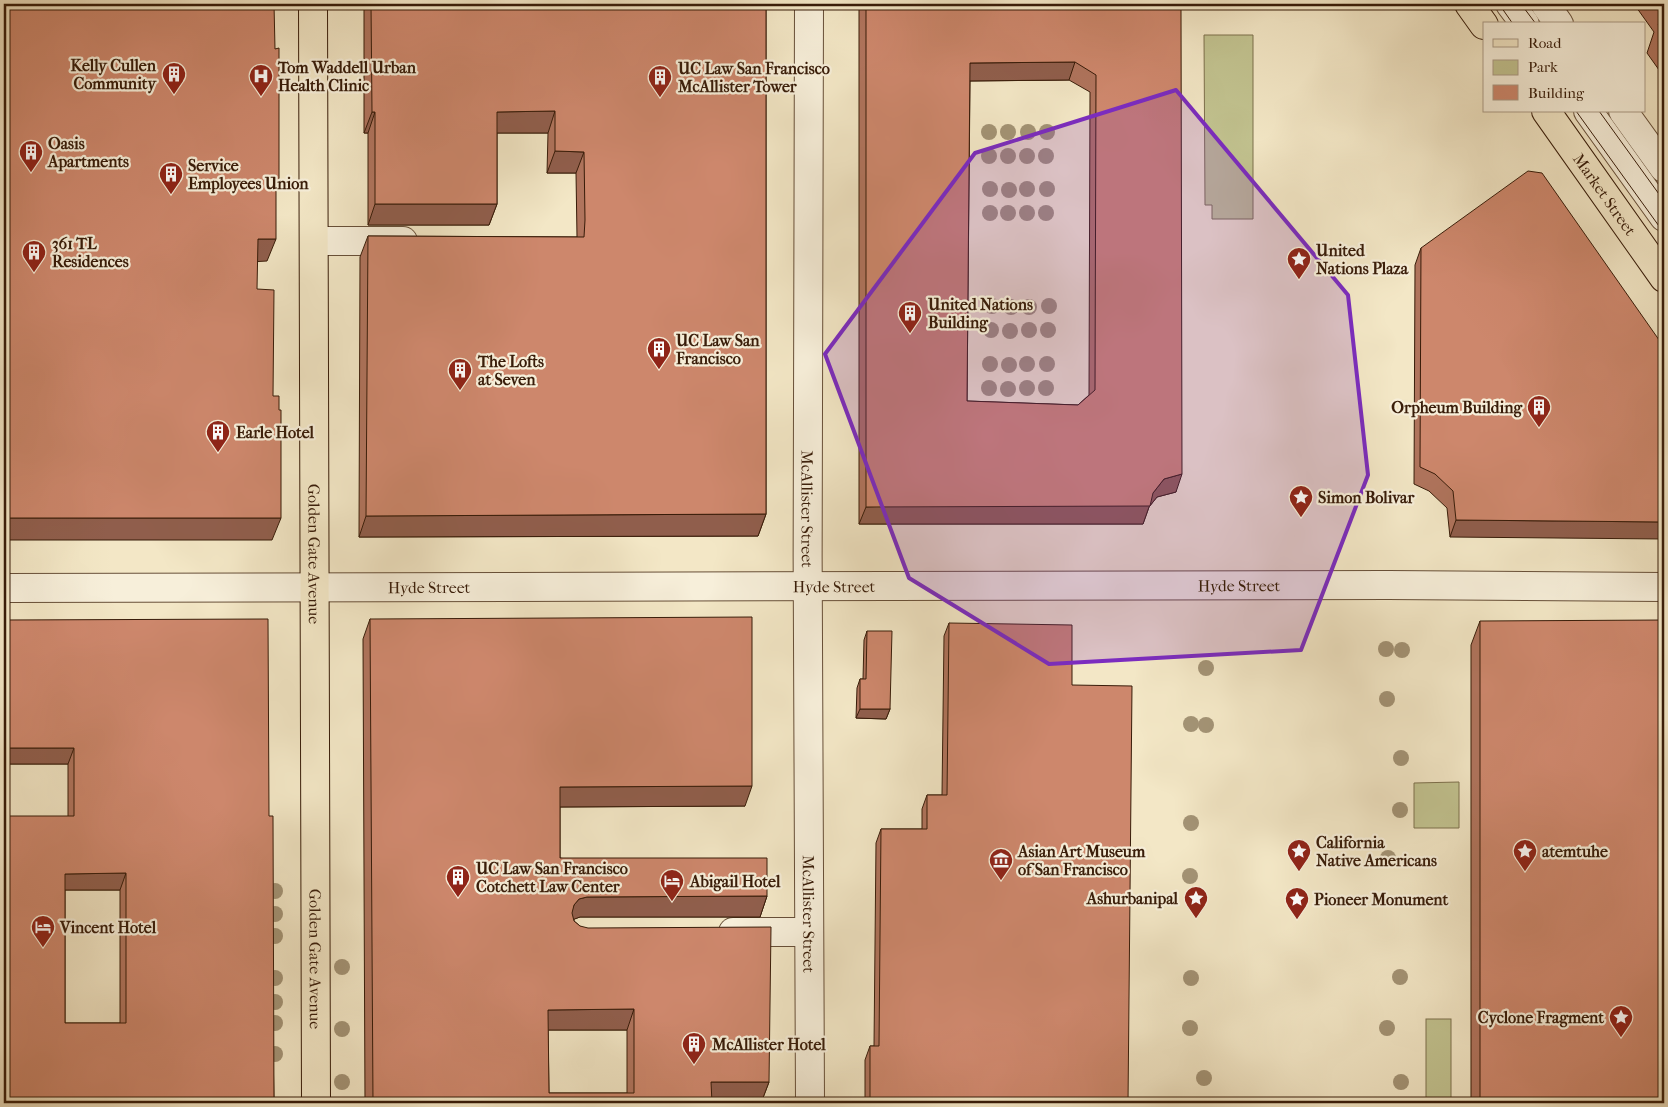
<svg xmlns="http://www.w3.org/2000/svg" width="1668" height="1107" font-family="'IM FELL French Canon',serif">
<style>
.green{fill:#c2c390;stroke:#7d704c}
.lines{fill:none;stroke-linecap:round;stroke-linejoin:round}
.minor-casing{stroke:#674f38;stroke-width:30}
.major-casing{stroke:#381c09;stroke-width:30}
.minor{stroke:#f7efda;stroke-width:28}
.major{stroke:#f3e7c6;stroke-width:28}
.tram{stroke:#381c09;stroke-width:1}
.tree{fill:#a39375}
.wall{fill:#b0745d;stroke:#381c09;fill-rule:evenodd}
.shaded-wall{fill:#905e4c;stroke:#381c09}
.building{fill:#cd876c;stroke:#381c09;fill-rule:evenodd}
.marked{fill:#7b2cbf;fill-opacity:0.2;stroke:#7b2cbf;stroke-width:4;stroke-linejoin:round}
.labels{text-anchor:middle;stroke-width:4.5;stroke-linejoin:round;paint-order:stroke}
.poi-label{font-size:16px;font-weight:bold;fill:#381c09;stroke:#f7efda;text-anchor:start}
.street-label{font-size:16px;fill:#381c09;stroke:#f7efda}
</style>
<rect width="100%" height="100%" fill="#f3e7c6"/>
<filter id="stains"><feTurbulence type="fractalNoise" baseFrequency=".004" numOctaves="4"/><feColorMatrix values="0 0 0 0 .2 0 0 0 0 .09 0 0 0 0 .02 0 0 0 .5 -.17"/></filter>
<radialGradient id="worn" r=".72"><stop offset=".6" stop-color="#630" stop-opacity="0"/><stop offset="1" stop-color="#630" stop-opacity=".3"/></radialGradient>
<!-- green -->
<g class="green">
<polygon points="1204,35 1253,35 1253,219 1212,219 1212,205 1205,205"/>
<polygon points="1459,782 1459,828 1414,828 1414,783"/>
<rect x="1426" y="1019" width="25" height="84"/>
</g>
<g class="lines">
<!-- minor casing -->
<g class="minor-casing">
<g id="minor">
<path id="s1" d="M809 4C806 370 808 737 810 1103"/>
<polyline points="1510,4 1525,24"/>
<polyline points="1545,4 1559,24"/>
<polyline points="1588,111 1664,217"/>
<polyline points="1623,111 1664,168"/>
<polyline points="314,241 403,241"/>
<path id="s2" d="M4 588 1388 585 1664 587"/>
<polyline points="733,932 809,932"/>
</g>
</g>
<!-- major casing -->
<g class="major-casing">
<g id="major">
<path id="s3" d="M313 4 316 1103"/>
<polyline points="1469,4 1484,25"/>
<path id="s4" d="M1546 111 1664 278"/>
</g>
</g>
<!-- minor -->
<use href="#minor" class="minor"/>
<!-- major -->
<use href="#major" class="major"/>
<!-- tram -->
<g class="tram">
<polyline points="1499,4 1513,24"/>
<polyline points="1521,4 1536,24"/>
<polyline points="1576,111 1664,233"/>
<polyline points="1599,111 1664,201"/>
</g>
</g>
<!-- trees -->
<g class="tree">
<circle cx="989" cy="132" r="8"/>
<circle cx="1008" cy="132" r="8"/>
<circle cx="1028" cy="132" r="8"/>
<circle cx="1047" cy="132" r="8"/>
<circle cx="989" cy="156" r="8"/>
<circle cx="1008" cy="156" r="8"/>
<circle cx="1027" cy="156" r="8"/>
<circle cx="1046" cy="156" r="8"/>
<circle cx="990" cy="189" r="8"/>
<circle cx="1027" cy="189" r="8"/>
<circle cx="1047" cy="189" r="8"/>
<circle cx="1009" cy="190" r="8"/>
<circle cx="990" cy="213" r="8"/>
<circle cx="1008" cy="213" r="8"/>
<circle cx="1027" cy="213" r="8"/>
<circle cx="1046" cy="213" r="8"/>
<circle cx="992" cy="306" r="8"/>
<circle cx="1049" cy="306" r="8"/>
<circle cx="1011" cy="307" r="8"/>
<circle cx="1029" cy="307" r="8"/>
<circle cx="991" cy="330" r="8"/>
<circle cx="1029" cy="330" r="8"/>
<circle cx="1048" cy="330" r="8"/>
<circle cx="1010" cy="331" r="8"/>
<circle cx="990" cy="364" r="8"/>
<circle cx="1027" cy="364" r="8"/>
<circle cx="1047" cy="364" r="8"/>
<circle cx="1009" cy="365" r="8"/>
<circle cx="989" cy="388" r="8"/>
<circle cx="1027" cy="388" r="8"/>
<circle cx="1046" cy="388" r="8"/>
<circle cx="1008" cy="389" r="8"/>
<circle cx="1386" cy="649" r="8"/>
<circle cx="1402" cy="650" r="8"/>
<circle cx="1206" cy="668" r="8"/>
<circle cx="1387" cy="699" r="8"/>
<circle cx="1191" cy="724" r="8"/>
<circle cx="1206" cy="725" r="8"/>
<circle cx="1401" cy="758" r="8"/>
<circle cx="1400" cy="810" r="8"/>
<circle cx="1191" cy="823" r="8"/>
<circle cx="1388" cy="858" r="8"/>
<circle cx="1190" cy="876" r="8"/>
<circle cx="275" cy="891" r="8"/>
<circle cx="275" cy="914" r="8"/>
<circle cx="275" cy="936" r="8"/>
<circle cx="342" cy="967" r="8"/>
<circle cx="1400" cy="977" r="8"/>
<circle cx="275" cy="978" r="8"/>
<circle cx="1191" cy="978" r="8"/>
<circle cx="275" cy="1002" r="8"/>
<circle cx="275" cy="1023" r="8"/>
<circle cx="1190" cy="1028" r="8"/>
<circle cx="1387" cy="1028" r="8"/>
<circle cx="342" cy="1029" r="8"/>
<circle cx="275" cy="1054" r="8"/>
<circle cx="1204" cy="1078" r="8"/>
<circle cx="342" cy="1082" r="8"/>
<circle cx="1401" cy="1082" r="8"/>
</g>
<!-- wall -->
<g class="wall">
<polygon points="364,4 766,4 766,514 758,536 359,537 360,257 368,236 577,237 576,173 547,173 548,133 497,133 497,204 489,225 368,225 368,133 364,133"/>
<path d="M859 4H1163L1176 492 1157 497 1149 507 1143 524H859ZM1069 80 1090 92 1089 395 1078 405 967 401 970 81Z"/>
<polygon points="1634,4 1664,4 1664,77 1647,53 1654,32"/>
<polygon points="1421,248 1664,347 1450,537 1447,508 1429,491 1414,484 1415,265"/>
<path d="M370 619 745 806 560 807V858L767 896 760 917H580L574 919V921L580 926 769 1082 761 1103H365L363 639ZM548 1030H627V1093H549Z"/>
<path d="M4 620 269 816 274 1103H4L68 816V764H4ZM65 890H120V1023H65Z"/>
<polygon points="1480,621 1664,1103 1471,1103 1471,645"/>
<polygon points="949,623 1072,685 1128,1103 865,1103 865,1060 870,1046 874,1046 876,843 881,829 922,829 922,809 927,795 942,795 944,636"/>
<polygon points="867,631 890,709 886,719 856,718 857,688 860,679 863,679 864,640"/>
</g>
<!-- shaded-wall -->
<g class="shaded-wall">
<polygon points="1075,62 1069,80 964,81 970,63"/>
<polygon points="555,111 548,133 489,133 497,112"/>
<polygon points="372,112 375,112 368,133 364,133"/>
<polygon points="555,151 584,152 576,173 547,173"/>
<polygon points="276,181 279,181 271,204"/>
<polygon points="375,204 497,204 489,225 368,225"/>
<polygon points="258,239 276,239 267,261 249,262"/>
<polygon points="1182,474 1176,492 1157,497 1149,507 1143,524 859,524 866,507 1153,493 1164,479"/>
<polygon points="766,514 758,536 359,537 366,516"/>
<polygon points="4,518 281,518 272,540 4,540"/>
<polygon points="1456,520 1664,522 1664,539 1450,537"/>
<polygon points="860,709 890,709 886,719 856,718"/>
<polygon points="4,748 74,748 68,764 4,764"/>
<polygon points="752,786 745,806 552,807 560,787"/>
<polygon points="126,873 120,890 59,890 65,874"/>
<polygon points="767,896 760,917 580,917 572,920 566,926 574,905 579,899 587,897"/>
<polygon points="634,1009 627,1030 541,1030 548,1010"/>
<polygon points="711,1082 769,1082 761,1103 704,1103"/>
</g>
<!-- building -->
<g class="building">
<polygon points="4,4 274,4 275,49 279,48 279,181 276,181 276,239 258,239 257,289 274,290 273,396 279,396 279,410 281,410 281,518 4,518"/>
<polygon points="371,4 766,4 766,514 366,516 368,236 584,237 585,220 584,152 555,151 555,111 497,112 497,204 375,204 375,112 372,112"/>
<path d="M866 4H1163L1165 6 1181 9 1182 474 1164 479 1153 493 1150 506 866 507ZM1075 62 1096 75 1095 390 1078 405 967 401 970 63Z"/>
<polygon points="1664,19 1664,33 1658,24"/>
<polygon points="1528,171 1542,173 1664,347 1664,522 1456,520 1453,491 1435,474 1420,467 1421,248"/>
<path d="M752 617V786L560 787V858H767V896L587 897 579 899 574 905 572 913 574 921 580 926 588 928 771 927 769 1082H711L712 1103H373L370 619ZM634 1009V1093H549L548 1010Z"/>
<path d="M268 619 269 816H273L274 1103H4V816H74V748H4V620ZM126 873V1023H65V874Z"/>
<polygon points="1664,620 1664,1103 1480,1103 1480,621"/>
<polygon points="949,623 1072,625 1072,685 1132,686 1128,1103 870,1103 870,1046 879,1046 881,829 927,829 927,795 947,795"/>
<polygon points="867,631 892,631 890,709 860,709 860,679 866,679"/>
</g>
<!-- marked area -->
<path class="marked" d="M1176 90 1348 295 1368 475 1301 650 1049 664 909 578 825 354 975 153Z"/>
<!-- icons -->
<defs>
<g id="building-pin" transform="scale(1.25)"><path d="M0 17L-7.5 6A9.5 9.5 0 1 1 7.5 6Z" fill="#8f2418" stroke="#f7efda"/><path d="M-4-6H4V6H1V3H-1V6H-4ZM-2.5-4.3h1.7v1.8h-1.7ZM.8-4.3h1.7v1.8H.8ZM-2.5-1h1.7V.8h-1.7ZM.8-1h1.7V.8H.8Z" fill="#fff"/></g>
<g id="hospital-pin" transform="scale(1.25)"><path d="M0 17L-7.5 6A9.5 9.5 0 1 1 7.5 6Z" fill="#8f2418" stroke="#f7efda"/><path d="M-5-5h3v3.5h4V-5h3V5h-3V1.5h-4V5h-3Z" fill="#fff"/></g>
<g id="sight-pin" transform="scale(1.25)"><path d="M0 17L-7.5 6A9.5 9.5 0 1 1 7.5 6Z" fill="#8f2418" stroke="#f7efda"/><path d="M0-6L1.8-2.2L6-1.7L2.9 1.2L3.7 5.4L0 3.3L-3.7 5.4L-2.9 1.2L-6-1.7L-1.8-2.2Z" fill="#fff"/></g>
<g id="museum-pin" transform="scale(1.25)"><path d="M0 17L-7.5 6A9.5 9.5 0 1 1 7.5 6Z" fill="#8f2418" stroke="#f7efda"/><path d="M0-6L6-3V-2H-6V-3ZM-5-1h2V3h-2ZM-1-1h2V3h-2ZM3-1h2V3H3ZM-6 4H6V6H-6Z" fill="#fff"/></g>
<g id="hotel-pin" transform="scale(1.25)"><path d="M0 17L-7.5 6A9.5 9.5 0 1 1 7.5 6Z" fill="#8f2418" stroke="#f7efda"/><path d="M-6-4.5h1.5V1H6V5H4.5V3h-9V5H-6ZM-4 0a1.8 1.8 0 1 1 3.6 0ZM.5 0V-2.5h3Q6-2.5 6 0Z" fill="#fff"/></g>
</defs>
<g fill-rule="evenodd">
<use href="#building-pin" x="174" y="74"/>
<use href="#hospital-pin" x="261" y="76"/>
<use href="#building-pin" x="660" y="77"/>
<use href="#building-pin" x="31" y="152"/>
<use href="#building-pin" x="171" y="174"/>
<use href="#building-pin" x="34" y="252"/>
<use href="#sight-pin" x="1299" y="259"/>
<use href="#building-pin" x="910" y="313"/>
<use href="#building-pin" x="659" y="349"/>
<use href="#building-pin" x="460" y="370"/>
<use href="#building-pin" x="1539" y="407"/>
<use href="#building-pin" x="218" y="432"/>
<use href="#sight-pin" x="1301" y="497"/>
<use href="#sight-pin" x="1299" y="851"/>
<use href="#sight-pin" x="1525" y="851"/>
<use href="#museum-pin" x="1001" y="860"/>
<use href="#building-pin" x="458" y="877"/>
<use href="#hotel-pin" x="672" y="881"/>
<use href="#sight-pin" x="1196" y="898"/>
<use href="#sight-pin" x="1297" y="899"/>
<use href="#hotel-pin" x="43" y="927"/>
<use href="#sight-pin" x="1621" y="1017"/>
<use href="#building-pin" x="694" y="1044"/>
</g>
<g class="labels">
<!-- poi labels -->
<g class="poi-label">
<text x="156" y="71" text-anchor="end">Kelly Cullen<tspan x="156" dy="18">Community</tspan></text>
<text x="278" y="73">Tom Waddell Urban<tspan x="278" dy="18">Health Clinic</tspan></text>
<text x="678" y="74">UC Law San Francisco<tspan x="678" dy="18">McAllister Tower</tspan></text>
<text x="48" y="149">Oasis<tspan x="48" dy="18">Apartments</tspan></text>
<text x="188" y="171">Service<tspan x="188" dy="18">Employees Union</tspan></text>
<text x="52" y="249">361 TL<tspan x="52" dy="18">Residences</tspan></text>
<text x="1316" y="256">United<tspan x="1316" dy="18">Nations Plaza</tspan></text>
<text x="928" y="310">United Nations<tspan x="928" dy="18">Building</tspan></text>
<text x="676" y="346">UC Law San<tspan x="676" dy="18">Francisco</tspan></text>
<text x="478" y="367">The Lofts<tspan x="478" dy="18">at Seven</tspan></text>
<text x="1522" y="413" text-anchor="end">Orpheum Building</text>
<text x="236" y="438">Earle Hotel</text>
<text x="1318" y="503">Simon Bolivar</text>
<text x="1316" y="848">California<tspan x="1316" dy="18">Native Americans</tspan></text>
<text x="1018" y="857">Asian Art Museum<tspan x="1018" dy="18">of San Francisco</tspan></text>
<text x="1542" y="857">atemtuhe</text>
<text x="476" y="874">UC Law San Francisco<tspan x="476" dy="18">Cotchett Law Center</tspan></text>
<text x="690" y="887">Abigail Hotel</text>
<text x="1178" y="904" text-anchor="end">Ashurbanipal</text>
<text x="1314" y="905">Pioneer Monument</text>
<text x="60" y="933">Vincent Hotel</text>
<text x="1604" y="1023" text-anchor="end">Cyclone Fragment</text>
<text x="712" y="1050">McAllister Hotel</text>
</g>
<!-- street labels -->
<g class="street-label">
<text dy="6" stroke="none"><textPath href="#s4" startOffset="102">Market Street</textPath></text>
<text dy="6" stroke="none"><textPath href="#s1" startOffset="505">McAllister Street</textPath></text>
<text dy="6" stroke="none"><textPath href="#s3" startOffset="550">Golden Gate Avenue</textPath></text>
<text dy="6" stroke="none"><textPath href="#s2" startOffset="1235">Hyde Street</textPath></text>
<text dy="6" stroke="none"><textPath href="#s2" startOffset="425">Hyde Street</textPath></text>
<text dy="6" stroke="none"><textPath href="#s2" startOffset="830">Hyde Street</textPath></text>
<text dy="6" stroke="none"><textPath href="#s1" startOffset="910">McAllister Street</textPath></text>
<text dy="6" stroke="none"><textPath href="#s3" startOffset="955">Golden Gate Avenue</textPath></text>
</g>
</g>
<!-- margin -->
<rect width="1668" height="1107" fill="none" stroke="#f3e7c6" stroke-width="20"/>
<rect x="5" y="5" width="1658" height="1097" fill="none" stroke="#381c09" stroke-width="2.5"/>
<rect x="10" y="10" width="1648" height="1087" fill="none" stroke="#381c09"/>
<!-- legend -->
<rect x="1483" y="22" width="162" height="90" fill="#f7efda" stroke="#ab9b86"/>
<rect x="1493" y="39" width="25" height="8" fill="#f3e7c6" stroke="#ab9b86"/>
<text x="1528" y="48" font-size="15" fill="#381c09">Road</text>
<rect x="1493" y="60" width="25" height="15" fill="#c2c390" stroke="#ab9b86"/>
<text x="1528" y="72" font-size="15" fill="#381c09">Park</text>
<rect x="1493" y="85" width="25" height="15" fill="#cd876c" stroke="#ab9b86"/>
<text x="1528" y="98" font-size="15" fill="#381c09">Building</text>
<rect width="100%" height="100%" filter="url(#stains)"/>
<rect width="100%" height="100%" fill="url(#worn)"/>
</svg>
